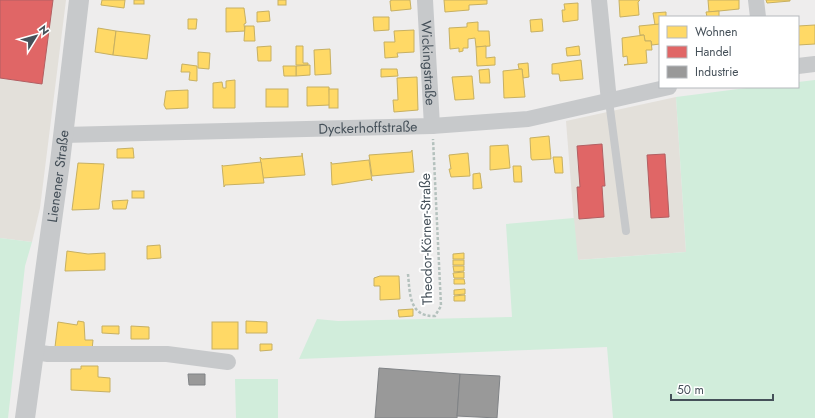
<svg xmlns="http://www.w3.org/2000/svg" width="815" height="418" font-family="Jost,sans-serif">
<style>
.commercial{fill:#e3e0da}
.green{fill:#d1eddb}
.homes{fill:#ffd966;stroke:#c7b062}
.shops{fill:#e06666;stroke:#b25f62}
.industry{fill:#999;stroke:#808386}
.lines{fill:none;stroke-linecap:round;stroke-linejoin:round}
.path{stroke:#b4c1bd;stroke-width:2.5;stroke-dasharray:3 2;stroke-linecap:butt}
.service{stroke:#c7c9cb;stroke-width:8}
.minor{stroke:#c7c9cb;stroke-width:16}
.tertiary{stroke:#c7c9cb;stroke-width:20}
.labels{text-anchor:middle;stroke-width:4;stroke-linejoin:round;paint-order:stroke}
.street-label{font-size:14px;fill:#455059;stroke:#fff}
</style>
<rect width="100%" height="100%" fill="#eeeded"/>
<!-- commercial -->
<g class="commercial">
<polygon points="0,0 66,0 40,208 32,242 0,238"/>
<polygon points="676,97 686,252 577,260 566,121"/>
</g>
<!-- green -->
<g class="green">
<polygon points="815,80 815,418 613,418 607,347 299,359 317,319 338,321 512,317 506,224 574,218 578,260 686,252 676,97 754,87 798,87 798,82"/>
<polygon points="0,238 32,242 25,266 8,418 0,418"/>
<polygon points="235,379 278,379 278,418 236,418"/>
</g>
<!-- homes -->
<g class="homes">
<polygon points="102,0 125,0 124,8 101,5"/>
<rect x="134" y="0" width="10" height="4"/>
<rect x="278" y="0" width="8" height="5"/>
<polygon points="392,0 410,0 411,9 391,11 390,1"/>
<polygon points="444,0 487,0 487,4 469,5 469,10 445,12"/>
<polygon points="619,0 640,0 638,2 639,15 620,17"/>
<polygon points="708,0 739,0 739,9 709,12"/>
<polygon points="766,0 790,0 790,1 767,3"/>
<polygon points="578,3 578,20 563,22 562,10 565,10 564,4"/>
<polygon points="226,8 244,8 246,23 244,24 245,31 226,32"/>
<polygon points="269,11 270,21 257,22 257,12"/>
<polygon points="719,11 719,17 707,17 706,12"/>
<polygon points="666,12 666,17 660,17 660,24 655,25 653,13"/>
<polygon points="373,17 389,17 389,30 374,31"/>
<polygon points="188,19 197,19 196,29 188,29"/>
<polygon points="542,19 543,31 531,32 530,20"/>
<polygon points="478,22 478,31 489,31 490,46 476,47 475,38 468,39 468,48 463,48 463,51 459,52 459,48 450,49 449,28 467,27 467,23"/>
<polygon points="660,24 660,44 652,45 651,41 645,41 644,35 640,35 639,26"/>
<polygon points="815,25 815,44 798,45 798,26"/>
<polygon points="245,26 254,26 255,41 244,41"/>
<polygon points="98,28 116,31 113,55 95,52"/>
<polygon points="414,30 414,52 397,53 398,57 385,58 384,42 395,42 394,31"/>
<polygon points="116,31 150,35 147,59 113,55"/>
<polygon points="644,35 645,41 651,41 652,50 646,50 647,63 624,65 628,64 627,56 623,57 622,38"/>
<polygon points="271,46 271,61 258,61 257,47"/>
<polygon points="296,46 303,46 303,63 308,63 308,65 296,65"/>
<polygon points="486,46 486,58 495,57 495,65 477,66 476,47"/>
<polygon points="579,46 580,55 567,56 566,48"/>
<polygon points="330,49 331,74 315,75 314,50"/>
<polygon points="198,52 210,53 209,69 198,68"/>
<polygon points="581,60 583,79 560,81 559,74 552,74 552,64"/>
<polygon points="528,63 529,77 523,78 522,69 519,69 518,64"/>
<polygon points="182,64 197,66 197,81 189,80 190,72 181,72"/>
<polygon points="310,65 310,75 296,76 296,66"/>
<polygon points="283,66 296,66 296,76 284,76"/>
<polygon points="381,69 397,69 398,76 381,77"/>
<polygon points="489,69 490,83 480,83 479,70"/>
<polygon points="522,69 525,97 504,98 503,71"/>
<polygon points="472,76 474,99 455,100 452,77"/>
<polygon points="417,77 418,110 394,112 393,100 398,100 397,78"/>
<polygon points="235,80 235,108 213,108 213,83 222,82 223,88 226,88 226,81"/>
<polygon points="307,87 329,87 330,105 307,106"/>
<rect x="266" y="89" width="22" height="18"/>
<rect x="329" y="89" width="9" height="19"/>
<polygon points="188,90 188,108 166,109 164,105 166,91"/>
<polygon points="549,136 551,159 532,160 531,158 530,138"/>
<polygon points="508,145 510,168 490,170 490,146"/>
<polygon points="133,148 134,158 117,158 117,149"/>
<polygon points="412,150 414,172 372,176 369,155 411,152"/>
<polygon points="302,153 305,175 263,178 260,157 262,159 302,156"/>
<polygon points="468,153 470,176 451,177 449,169 451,169 449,155"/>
<polygon points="553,157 562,157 563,173 555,173"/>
<polygon points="369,160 372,181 371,179 332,185 331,162 332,164"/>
<polygon points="261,162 264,183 225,185 224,187 222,165 223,166"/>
<polygon points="78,163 104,164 99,209 72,210"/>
<polygon points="513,166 521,166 522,182 514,182"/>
<polygon points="480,173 482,188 473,189 473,174"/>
<rect x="132" y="191" width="12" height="7"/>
<polygon points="128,200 126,209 113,209 112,201"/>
<polygon points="160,245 161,258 147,259 147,246"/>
<polygon points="67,251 88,254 105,253 105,270 65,271"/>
<polygon points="464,253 464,259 453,259 453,254"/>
<rect x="453" y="260" width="11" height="5"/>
<polygon points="453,266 464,266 464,271 454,272"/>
<polygon points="464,272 464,278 454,278 453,273"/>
<polygon points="380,276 399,276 400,299 380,300 380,286 374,286 374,278"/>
<polygon points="454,279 464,279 465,284 454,284"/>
<polygon points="465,289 465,294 454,295 454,290"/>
<polygon points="465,295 465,301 454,301 454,296"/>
<polygon points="413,309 413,316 399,317 398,310"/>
<polygon points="78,321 84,322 85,340 93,340 92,350 55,347 58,322 77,325"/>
<polygon points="246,321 267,322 267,333 246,333"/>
<rect x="212" y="322" width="26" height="27"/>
<polygon points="102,326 119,326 119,334 102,333"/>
<polygon points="131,326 149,327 149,339 131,339"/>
<polygon points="260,344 272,344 272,350 260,351"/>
<polygon points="81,366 98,366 98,377 110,378 110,392 71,390 71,369 81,369"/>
</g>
<!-- shops -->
<g class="shops">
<polygon points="0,0 53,0 42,84 0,78"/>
<polygon points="602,144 605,186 602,186 604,217 579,219 577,187 580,187 577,146"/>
<polygon points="665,154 669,217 651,218 647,155"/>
</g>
<!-- industry -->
<g class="industry">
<polygon points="379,368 460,374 457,418 375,418"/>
<polygon points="188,374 205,374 205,385 189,385"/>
<polygon points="460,374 500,376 497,418 457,416"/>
</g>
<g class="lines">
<!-- path -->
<path class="path" d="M408 274C410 294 409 317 435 316L441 306 433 139"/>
<!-- service -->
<polyline class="service" points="609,101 626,231"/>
<!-- minor -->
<g class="minor">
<path id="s1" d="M425 0 432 126"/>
<polyline points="599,0 609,101"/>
<polyline points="756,0 758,17"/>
<polyline points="798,66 815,64"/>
<path id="s2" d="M63 135 432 126 528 119 669 87"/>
<polyline points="34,352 48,354 167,354 228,362"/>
</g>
<!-- tertiary -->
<path class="tertiary" id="s3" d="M25 418 60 162 79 0"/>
</g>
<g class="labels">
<!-- street labels -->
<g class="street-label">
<text dy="5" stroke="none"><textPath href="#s1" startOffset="63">Wickingstraße</textPath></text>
<text dy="5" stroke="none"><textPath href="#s2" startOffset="305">Dyckerhoffstraße</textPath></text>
<text dy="5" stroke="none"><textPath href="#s3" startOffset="244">Lienener Straße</textPath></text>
<text transform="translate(426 239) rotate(-91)" y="5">Theodor-Körner-Straße</text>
</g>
</g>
<!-- legend -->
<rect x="659" y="16" width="140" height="72" fill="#ffffff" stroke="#b5b9bd"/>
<rect x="667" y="26" width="20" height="12" fill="#ffd966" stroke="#b5b9bd"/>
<text x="695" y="36" font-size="12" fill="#455059">Wohnen</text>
<rect x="667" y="46" width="20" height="12" fill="#e06666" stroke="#b5b9bd"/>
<text x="695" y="56" font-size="12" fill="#455059">Handel</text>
<rect x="667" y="66" width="20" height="12" fill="#999999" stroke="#b5b9bd"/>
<text x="695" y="76" font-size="12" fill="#455059">Industrie</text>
<!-- north arrow -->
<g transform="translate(36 36) rotate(53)" stroke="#ffffff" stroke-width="3" paint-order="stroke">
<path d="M0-3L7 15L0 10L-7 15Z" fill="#455059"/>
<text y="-6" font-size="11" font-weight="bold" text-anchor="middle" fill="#455059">N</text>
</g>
<!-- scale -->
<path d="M671 394v6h102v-6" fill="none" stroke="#455059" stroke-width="2"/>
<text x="677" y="394" font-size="12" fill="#455059" stroke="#ffffff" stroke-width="3" paint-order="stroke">50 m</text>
</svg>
